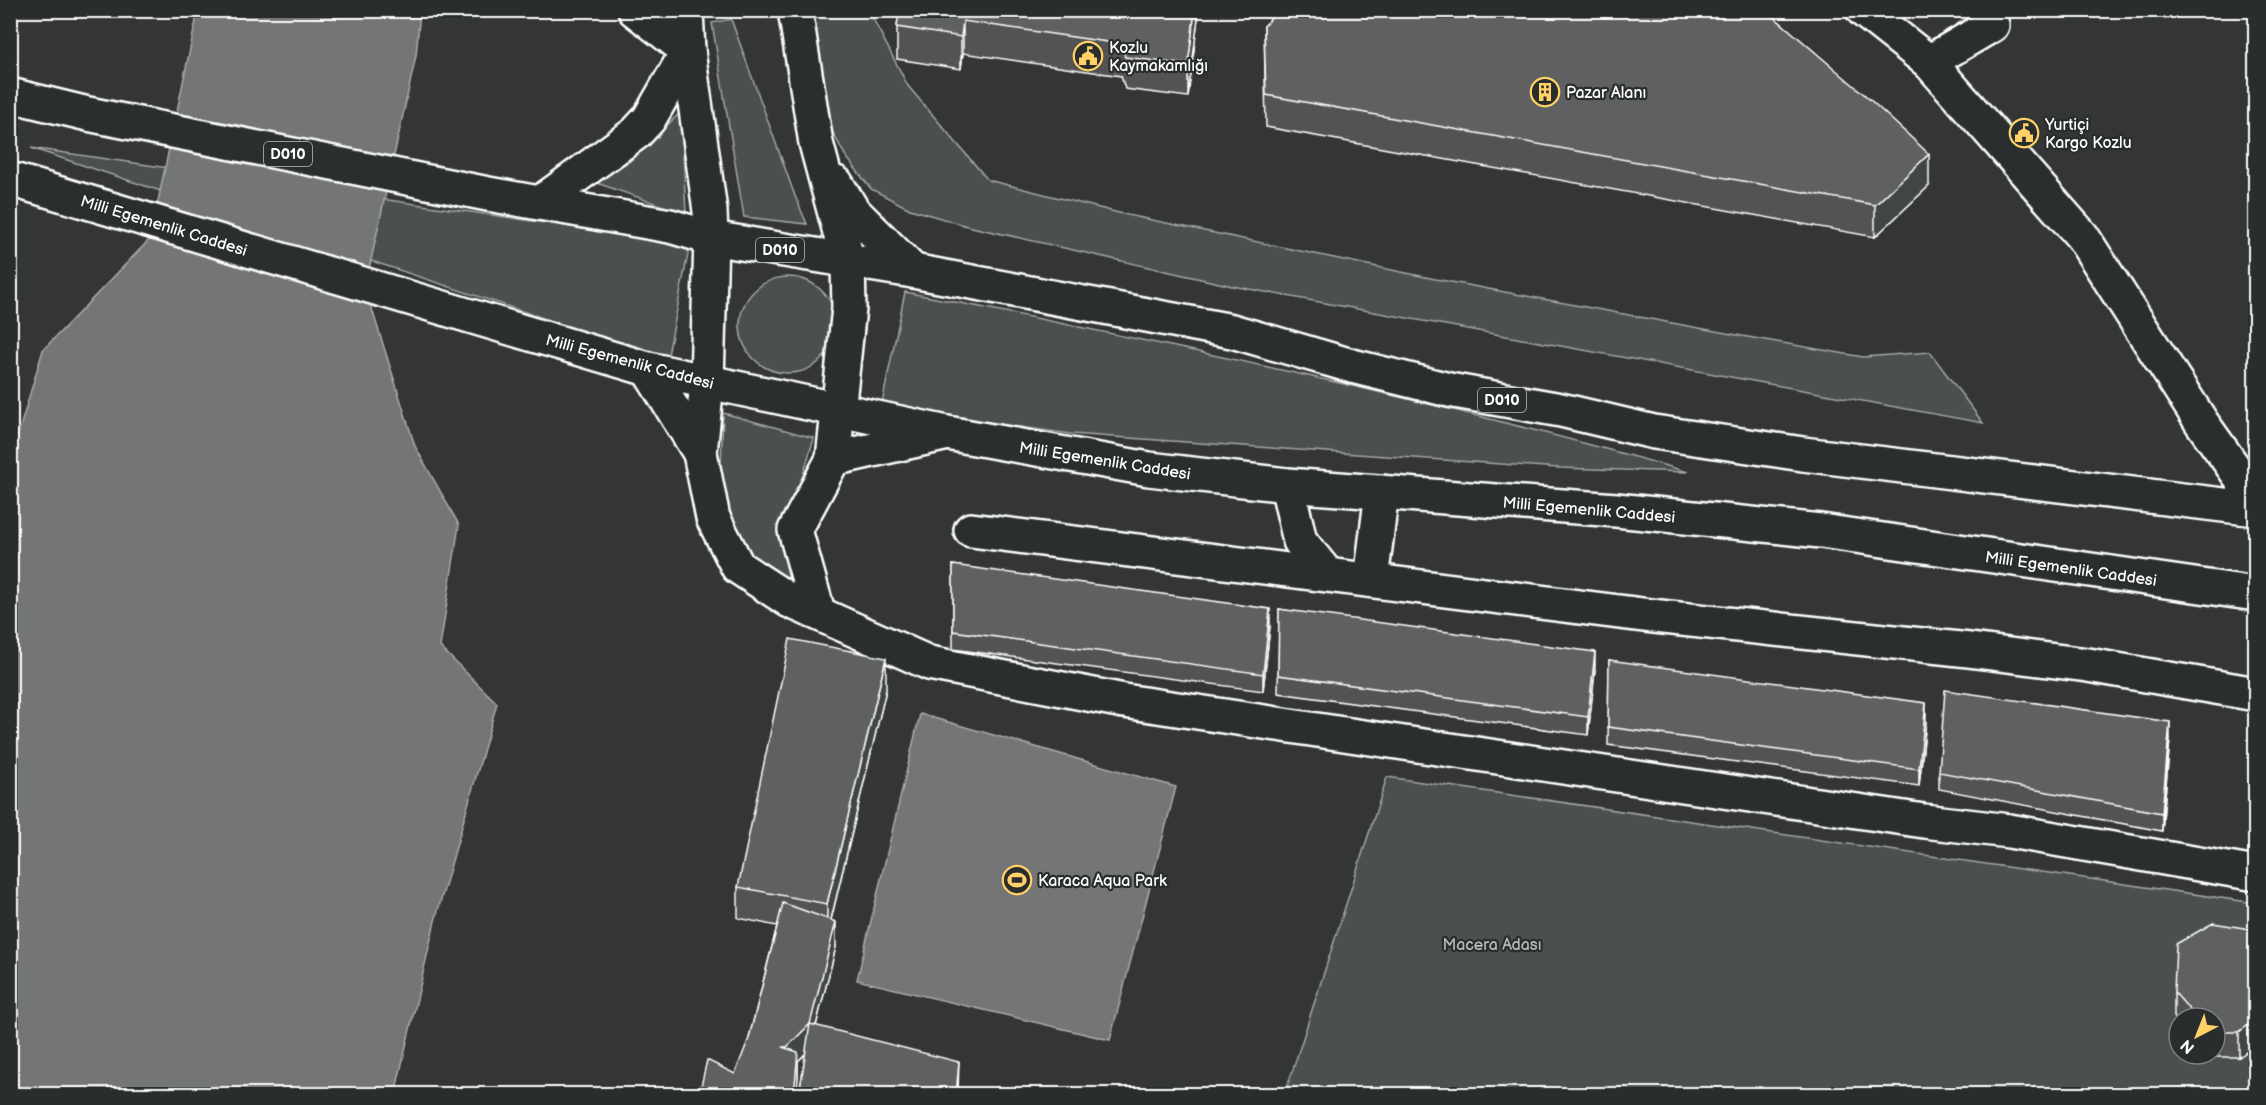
<svg xmlns="http://www.w3.org/2000/svg" width="2266" height="1105" font-family="'Balsamiq Sans',sans-serif">
<style>
.green{fill:#4c4f50;stroke:#a6a7a8;stroke-width:1.5;fill-rule:evenodd}
.water{fill:#737576;stroke:#abacad;stroke-width:1.5}
.lines{fill:none;stroke-linecap:round;stroke-linejoin:round}
.minor-casing{stroke:#fff;stroke-width:38}
.highway-casing{stroke:#fff;stroke-width:38}
.minor{stroke:#2a2d2e;stroke-width:33}
.highway{stroke:#2a2d2e;stroke-width:33}
.wall{fill:#525354;stroke:#fff;stroke-width:1.5}
.shaded-wall{fill:#424445;stroke:#fff;stroke-width:1.5}
.building{fill:#5f6162;stroke:#fff;stroke-width:1.5}
.labels{text-anchor:middle;stroke-width:4.5;stroke-linejoin:round;paint-order:stroke}
.shield{fill:#2a2d2e;stroke:#bfc0c0;stroke-width:1.5}
.shield-label{font-size:15px;font-weight:bold;fill:#fff}
.poi-label{font-size:16px;fill:#fff;stroke:#2a2d2e;text-anchor:start}
.street-label{font-size:16px;fill:#fff;stroke:#2a2d2e}
.park-label{font-size:16px;fill:#b7b9b9;stroke:#2a2d2e}
</style>
<rect width="100%" height="100%" fill="#333536"/>
<filter id="ink" filterUnits="userSpaceOnUse"><feTurbulence type="fractalNoise" baseFrequency=".0167" numOctaves="2"/><feDisplacementMap in="SourceGraphic" scale="12" xChannelSelector="R" yChannelSelector="G"/><feConvolveMatrix kernelMatrix="1 2 1 2 8 2 1 2 1" color-interpolation-filters="sRGB"/></filter>
<g filter="url(#ink)">
<!-- green -->
<g class="green">
<polygon points="806,11 869,11 908,86 988,180 1123,214 1435,279 1742,336 1863,357 1930,352 1983,423 1232,286 967,226 910,209 871,189 845,155 827,122"/>
<polygon points="731,19 795,196 807,224 744,217 712,23"/>
<polygon points="681,112 686,214 588,180 629,162"/>
<polygon points="31,148 690,244 667,360 667,359"/>
<circle cx="788" cy="325" r="48"/>
<path d="M905 292C1167 344 1431 398 1688 472L1559 468 1071 434 881 408Z"/>
<polygon points="723,413 814,438 783,544 790,589 752,564 729,516 721,466"/>
<path d="M1387 777 2255 903V1094H1285ZM2179 1018H2215V1054H2179Z"/>
</g>
<!-- water -->
<g class="water">
<polygon points="198,11 420,11 416,56 365,287 415,446 459,525 440,647 497,703 435,921 395,1094 11,1094 10,461 43,350 150,239"/>
<polygon points="920,714 1176,787 1110,1040 857,980"/>
</g>
<g class="lines">
<!-- minor casing -->
<g class="minor-casing">
<g id="minor">
<polyline points="635,10 688,51"/>
<polyline points="1863,10 1929,62"/>
<polyline points="1986,10 1992,25 1929,62 2082,236 2202,423 2256,499"/>
<polyline points="700,453 713,518 738,567 790,601 929,663 1124,701 1924,821 2009,831 2256,874"/>
<polyline points="1287,485 1300,541 1327,574"/>
<polyline points="971,530 1643,615 1969,650 2088,665 2256,694"/>
<polyline points="1371,580 1382,492"/>
<polyline points="818,612 795,530 833,459"/>
</g>
</g>
<!-- highway casing -->
<g class="highway-casing">
<g id="highway">
<polyline points="686,10 688,51 710,211 711,238 707,382 700,453"/>
<polyline points="795,10 816,143 848,262 849,308 833,459 944,434"/>
<polyline points="10,95 88,114 488,194 670,226 711,238 913,271 1232,331 1352,366 1449,390 1561,410 1654,432 1803,454 2256,509"/>
<polyline points="10,179 648,369 947,433 1149,469 1287,485 1616,510 1821,531 2256,594"/>
<polyline points="836,183 853,211 913,271"/>
<polyline points="541,202 636,133 649,119 688,51"/>
<polyline points="648,369 700,453"/>
</g>
</g>
<!-- minor -->
<use href="#minor" class="minor"/>
<!-- highway -->
<use href="#highway" class="highway"/>
</g>
<!-- wall -->
<g class="wall">
<polygon points="899,10 1199,10 1188,97 1125,89 1121,76 963,53 961,69 897,59 897,27"/>
<polygon points="1264,26 1929,186 1875,237 1266,127"/>
<polygon points="953,565 1270,626 1263,691 953,649"/>
<polygon points="1279,609 1595,670 1588,735 1278,693"/>
<polygon points="1609,660 1926,721 1919,786 1608,745"/>
<polygon points="886,690 831,920 836,947 816,1026 959,1088 958,1095 799,1095 806,1054 798,1061 798,1077 749,1038 777,926 738,918 738,887"/>
<polygon points="2170,739 2162,831 1939,789 1939,772"/>
<polygon points="2256,930 2239,1057 2209,1057 2206,1054 2215,1054 2215,1018 2179,1018 2179,1023 2174,1017 2174,992"/>
</g>
<!-- shaded-wall -->
<g class="shaded-wall">
<polygon points="1195,10 1199,10 1188,97 1188,65"/>
<polygon points="963,21 963,53 961,69 961,37"/>
<polygon points="1929,154 1929,186 1875,237 1875,205"/>
<polygon points="1270,609 1270,626 1263,691 1263,674"/>
<polygon points="1595,652 1595,670 1588,735 1588,717"/>
<polygon points="886,658 886,690 827,936 827,904"/>
<polygon points="1926,703 1926,721 1919,786 1919,769"/>
<polygon points="2170,722 2170,739 2162,831 2162,813"/>
<polygon points="836,922 836,947 810,1049 798,1061 798,1077 797,1095 794,1095 787,1073 787,1047"/>
<polygon points="2256,1019 2256,1045 2239,1057 2239,1032"/>
<polygon points="959,1062 958,1095 956,1095"/>
</g>
<!-- building -->
<g class="building">
<polygon points="899,10 1195,10 1188,65 1125,57 1121,44 963,21 961,37 897,27"/>
<polygon points="1278,10 1766,10 1865,95 1929,154 1875,205 1266,95 1264,26"/>
<polygon points="953,565 1270,609 1263,674 953,631"/>
<polygon points="1279,609 1595,652 1588,717 1278,675"/>
<polygon points="790,639 886,658 827,904 738,887"/>
<polygon points="1609,660 1926,703 1919,769 1608,727"/>
<polygon points="1945,690 2170,722 2162,813 1939,772"/>
<polygon points="783,903 836,922 810,1024 787,1047 782,1047 798,1052 794,1095 699,1095 707,1060 735,1074 749,1038"/>
<polygon points="2213,923 2256,930 2256,1019 2239,1032 2215,1032 2215,1018 2197,1018 2174,992 2176,944"/>
<polygon points="810,1024 959,1062 956,1095 799,1095"/>
</g>
</g>
<!-- icons -->
<defs>
<g id="civic-ring" transform="scale(1.5)"><circle r="9.5" fill="#2a2d2e" stroke="#ffd166" stroke-width="1.5"/><path d="M-.6-6.5H3V-4.5H.6V-3L4-1V1h2V6H-6V1h2V-1L-.6-3ZM-1.2 2.5V6h2.4V2.5Z" fill="#ffd166"/></g>
<g id="building-ring" transform="scale(1.5)"><circle r="9.5" fill="#2a2d2e" stroke="#ffd166" stroke-width="1.5"/><path d="M-4-6H4V6H1V3H-1V6H-4ZM-2.5-4.3h1.7v1.8h-1.7ZM.8-4.3h1.7v1.8H.8ZM-2.5-1h1.7V.8h-1.7ZM.8-1h1.7V.8H.8Z" fill="#ffd166"/></g>
<g id="stadium-ring" transform="scale(1.5)"><circle r="9.5" fill="#2a2d2e" stroke="#ffd166" stroke-width="1.5"/><path d="M0-5a6.5 5 0 1 0 0 10a6.5 5 0 1 0 0-10ZM-3.5-1.8h7v3.6h-7Z" fill="#ffd166"/></g>
</defs>
<g fill-rule="evenodd">
<use href="#civic-ring" x="1088" y="56"/>
<use href="#building-ring" x="1545" y="92"/>
<use href="#civic-ring" x="2024" y="133"/>
<use href="#stadium-ring" x="1017" y="880"/>
</g>
<g class="labels">
<!-- shield labels -->
<g class="shield">
<rect x="264" y="142" width="48" height="24" rx="4.5"/>
<rect x="756" y="238" width="48" height="24" rx="4.5"/>
<rect x="1478" y="388" width="48" height="24" rx="4.5"/>
</g>
<g class="shield-label">
<text x="288" y="159">D010</text>
<text x="780" y="255">D010</text>
<text x="1502" y="405">D010</text>
</g>
<!-- poi labels -->
<g class="poi-label">
<text x="1109" y="53">Kozlu<tspan x="1109" dy="18">Kaymakamlığı</tspan></text>
<text x="1566" y="98">Pazar Alanı</text>
<text x="2045" y="130">Yurtiçi<tspan x="2045" dy="18">Kargo Kozlu</tspan></text>
<text x="1038" y="886">Karaca Aqua Park</text>
</g>
<!-- street labels -->
<g class="street-label">
<text transform="translate(164 225) rotate(17)" y="6">Milli Egemenlik Caddesi</text>
<text transform="translate(630 361) rotate(15)" y="6">Milli Egemenlik Caddesi</text>
<text transform="translate(1105 460) rotate(9)" y="6">Milli Egemenlik Caddesi</text>
<text transform="translate(1589 509) rotate(5)" y="6">Milli Egemenlik Caddesi</text>
<text transform="translate(2071 568) rotate(8)" y="6">Milli Egemenlik Caddesi</text>
</g>
<!-- park labels -->
<g class="park-label">
<text x="1492" y="950">Macera Adası</text>
</g>
</g>
<!-- margin -->
<rect width="2266" height="1105" fill="none" stroke="#2a2d2e" stroke-width="36"/>
<rect x="18" y="18" width="2230" height="1069" fill="none" stroke="#fff" stroke-width="2" filter="url(#ink)"/>
<!-- north arrow -->
<g transform="translate(2197 1036) rotate(222)"><circle r="28" fill="#2a2d2e" stroke="#7f8182" stroke-width="1.5"/>
<path d="M0-4.5L10 22L0 15L-10 22Z" fill="#ffd166"/>
<text y="-9" font-size="16" font-weight="bold" text-anchor="middle" fill="#ffffff">N</text>
</g>
</svg>
